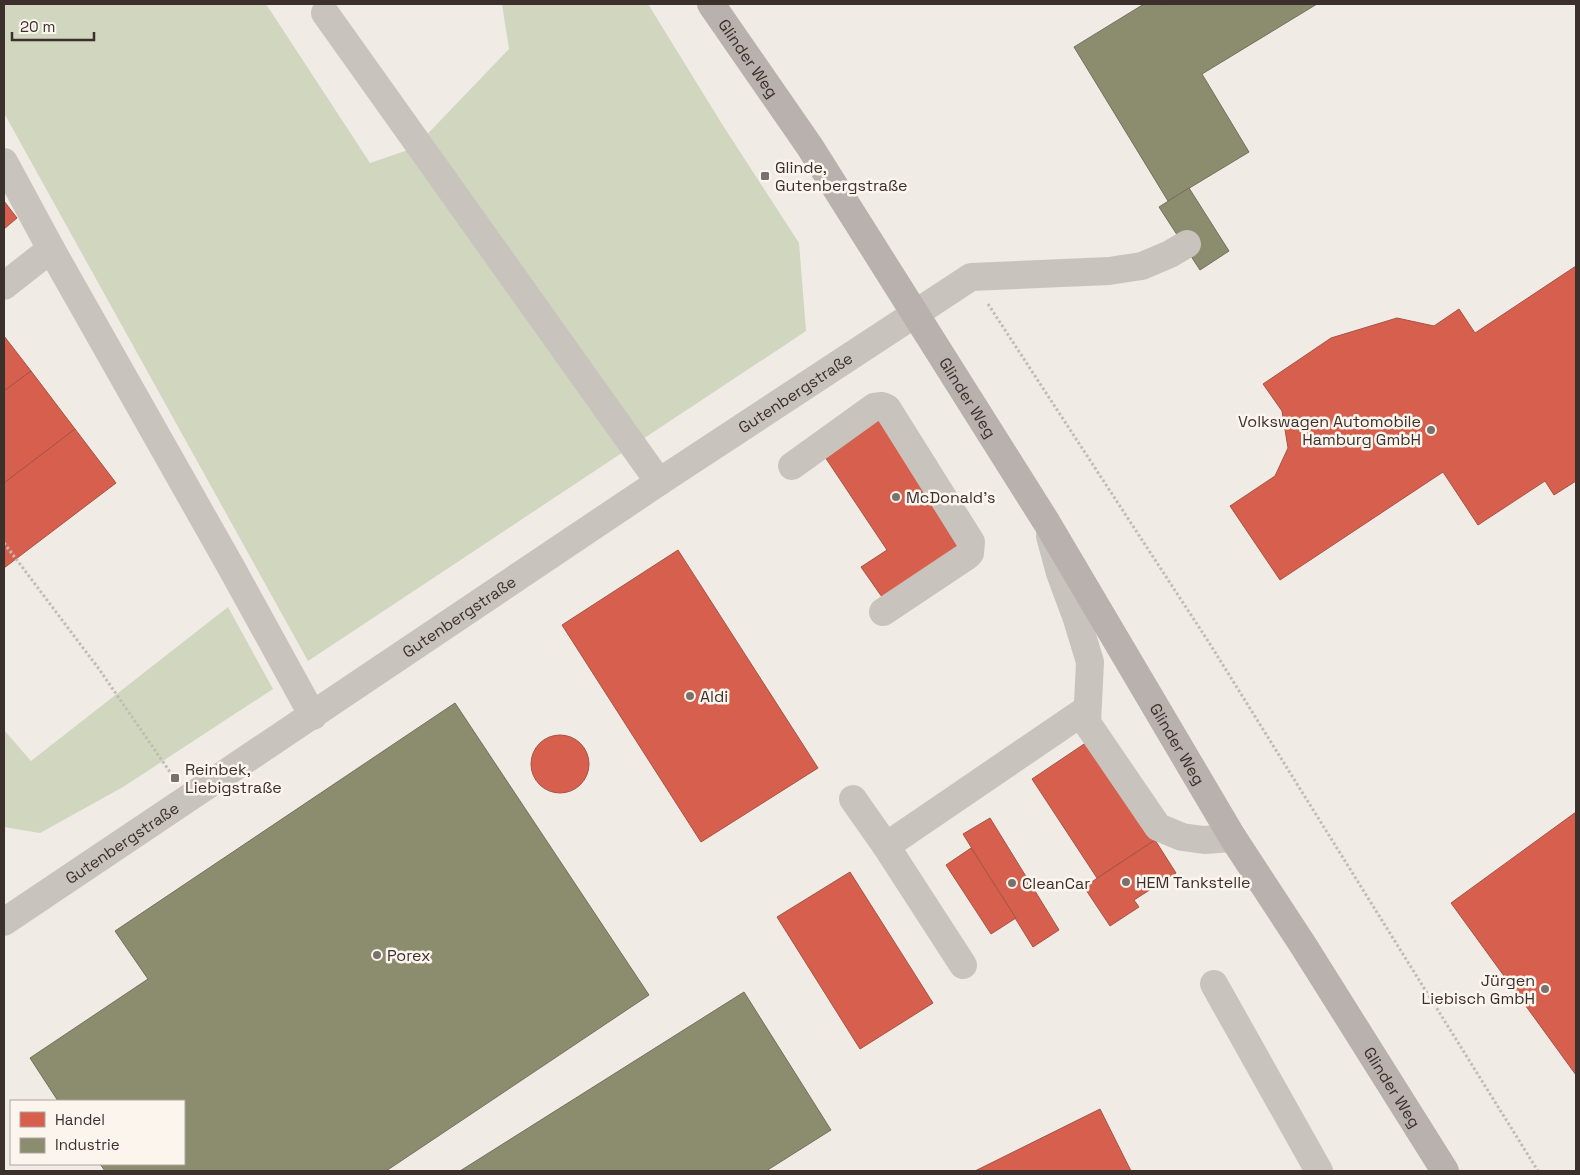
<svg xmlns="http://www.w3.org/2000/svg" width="1580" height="1175" font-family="'Space Grotesk',sans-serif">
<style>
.green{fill:#d1d6bf}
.shops{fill:#d6604d;stroke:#a85243}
.industry{fill:#8c8c6e;stroke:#74705a}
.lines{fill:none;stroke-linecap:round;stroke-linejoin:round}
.path{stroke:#c2bbb6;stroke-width:3;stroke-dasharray:2.5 2.5;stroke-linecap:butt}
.minor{stroke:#c9c3be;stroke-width:28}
.major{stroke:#b8b1ad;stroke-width:28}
.poi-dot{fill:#7a716c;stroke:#fbf5ee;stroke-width:2}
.labels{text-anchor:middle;stroke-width:5;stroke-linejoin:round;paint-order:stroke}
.street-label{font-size:16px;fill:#3b302b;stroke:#fbf5ee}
.poi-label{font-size:16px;fill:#3b302b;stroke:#fbf5ee;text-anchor:start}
</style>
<rect width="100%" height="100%" fill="#f0ebe5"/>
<!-- green -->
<g class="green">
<polygon points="4,4 266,4 370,163 414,148 509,49 502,4 648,4 722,124 799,243 806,331 308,661 4,113"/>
<polygon points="228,607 273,689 123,787 40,833 4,827 4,730 31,761"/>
</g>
<!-- shops -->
<g class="shops">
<polygon points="4,201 17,218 4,229"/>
<polygon points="1576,266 1576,481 1554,495 1545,481 1478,525 1443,472 1280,580 1230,506 1275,476 1288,448 1282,411 1263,384 1331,338 1397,318 1434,326 1459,309 1475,333"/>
<polygon points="4,336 31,371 4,391"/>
<polygon points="31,371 75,429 4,483 4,391"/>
<polygon points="885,414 968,539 882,597 861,567 887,550 823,454"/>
<polygon points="75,429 116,483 4,568 4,483"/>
<polygon points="678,550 818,768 701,842 562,625"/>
<polygon points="1099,734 1155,840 1097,878 1032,779"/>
<circle cx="560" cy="764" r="29"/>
<polygon points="1576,812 1576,1075 1451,903"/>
<polygon points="990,818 1059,930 1033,947 963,834"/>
<polygon points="1155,840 1176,873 1134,900 1139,907 1110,926 1084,887"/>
<polygon points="971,848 1016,918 991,934 946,865"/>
<polygon points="850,872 933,1003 860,1049 777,917"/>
<polygon points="1100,1109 1131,1171 975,1171"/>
</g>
<!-- industry -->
<g class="industry">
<polygon points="1144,4 1163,4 1164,5 1166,4 1317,4 1202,74 1249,152 1168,201 1074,47"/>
<polygon points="1189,188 1229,251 1200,270 1159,207"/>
<polygon points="455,703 649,995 386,1171 105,1171 100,1164 184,1164 184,1101 58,1101 30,1058 148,979 115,931"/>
<polygon points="744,992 831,1130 766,1171 460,1171"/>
</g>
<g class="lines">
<!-- path -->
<g class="path">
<polyline points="988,304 1208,641 1538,1171"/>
<polyline points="4,543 99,669 172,775"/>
</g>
<!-- minor -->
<g class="minor">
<polyline points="325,13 659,482"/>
<polyline points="4,162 51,249"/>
<polyline points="4,286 51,249 231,567 313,716"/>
<polyline points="792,466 874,407 882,406 887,408 971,542 970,553 967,556 883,612"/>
<polyline points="1050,536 1060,573 1077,619 1090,662 1087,723 1158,827 1182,837 1204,840 1233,838"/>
<polyline points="853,799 886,846"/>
<path id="s1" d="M4 922 659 482 971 277 1109 271 1142 266 1170 254 1187 244"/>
<polyline points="963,965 886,846 1087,709"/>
<polyline points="1214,984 1319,1171"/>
</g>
<!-- major -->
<path class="major" id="s2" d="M711 4 810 147 1047 523 1233 838 1303 945 1445 1171"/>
</g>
<!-- markers -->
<g class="poi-dot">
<rect x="760" y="171" width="10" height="10" rx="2.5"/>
<circle cx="1431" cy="430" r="5"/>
<circle cx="896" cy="497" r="5"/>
<circle cx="690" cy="696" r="5"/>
<rect x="170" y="773" width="10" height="10" rx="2.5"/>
<circle cx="1126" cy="882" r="5"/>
<circle cx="1012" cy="883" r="5"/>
<circle cx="377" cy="955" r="5"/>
<circle cx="1545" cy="989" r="5"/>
</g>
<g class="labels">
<!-- street labels -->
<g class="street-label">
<text dy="6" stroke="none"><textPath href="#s2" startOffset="66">Glinder Weg</textPath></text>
<text dy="6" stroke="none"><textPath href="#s1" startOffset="952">Gutenbergstraße</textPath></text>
<text dy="6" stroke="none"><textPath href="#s2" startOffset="470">Glinder Weg</textPath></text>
<text dy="6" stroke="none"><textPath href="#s1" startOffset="548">Gutenbergstraße</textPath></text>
<text dy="6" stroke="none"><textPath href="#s2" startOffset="875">Glinder Weg</textPath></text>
<text dy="6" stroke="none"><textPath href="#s1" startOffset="142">Gutenbergstraße</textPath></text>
<text dy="6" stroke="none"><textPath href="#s2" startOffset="1280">Glinder Weg</textPath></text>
</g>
<!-- poi labels -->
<g class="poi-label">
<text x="775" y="173">Glinde,<tspan x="775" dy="18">Gutenbergstraße</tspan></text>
<text x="1421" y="427" text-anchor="end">Volkswagen Automobile<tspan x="1421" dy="18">Hamburg GmbH</tspan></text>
<text x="906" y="503">McDonald's</text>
<text x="700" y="702">Aldi</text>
<text x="185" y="775">Reinbek,<tspan x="185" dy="18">Liebigstraße</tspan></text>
<text x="1136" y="888">HEM Tankstelle</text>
<text x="1022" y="889">CleanCar</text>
<text x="387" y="961">Porex</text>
<text x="1535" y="986" text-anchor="end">Jürgen<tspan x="1535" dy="18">Liebisch GmbH</tspan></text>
</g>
</g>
<!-- border -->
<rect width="1580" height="1175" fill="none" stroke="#3b302b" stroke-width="10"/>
<!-- legend -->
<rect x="10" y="1100" width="175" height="65" fill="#fbf5ee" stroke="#aea6a0"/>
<rect x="20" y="1112" width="25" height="15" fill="#d6604d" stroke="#aea6a0"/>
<text x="55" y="1125" font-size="15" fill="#3b302b">Handel</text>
<rect x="20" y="1138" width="25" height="15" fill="#8c8c6e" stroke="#aea6a0"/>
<text x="55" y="1150" font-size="15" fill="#3b302b">Industrie</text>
<!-- scale -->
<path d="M12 32v8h82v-8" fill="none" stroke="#3b302b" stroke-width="2.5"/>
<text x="20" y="32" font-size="15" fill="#3b302b" stroke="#fbf5ee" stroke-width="4" paint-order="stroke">20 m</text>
</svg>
